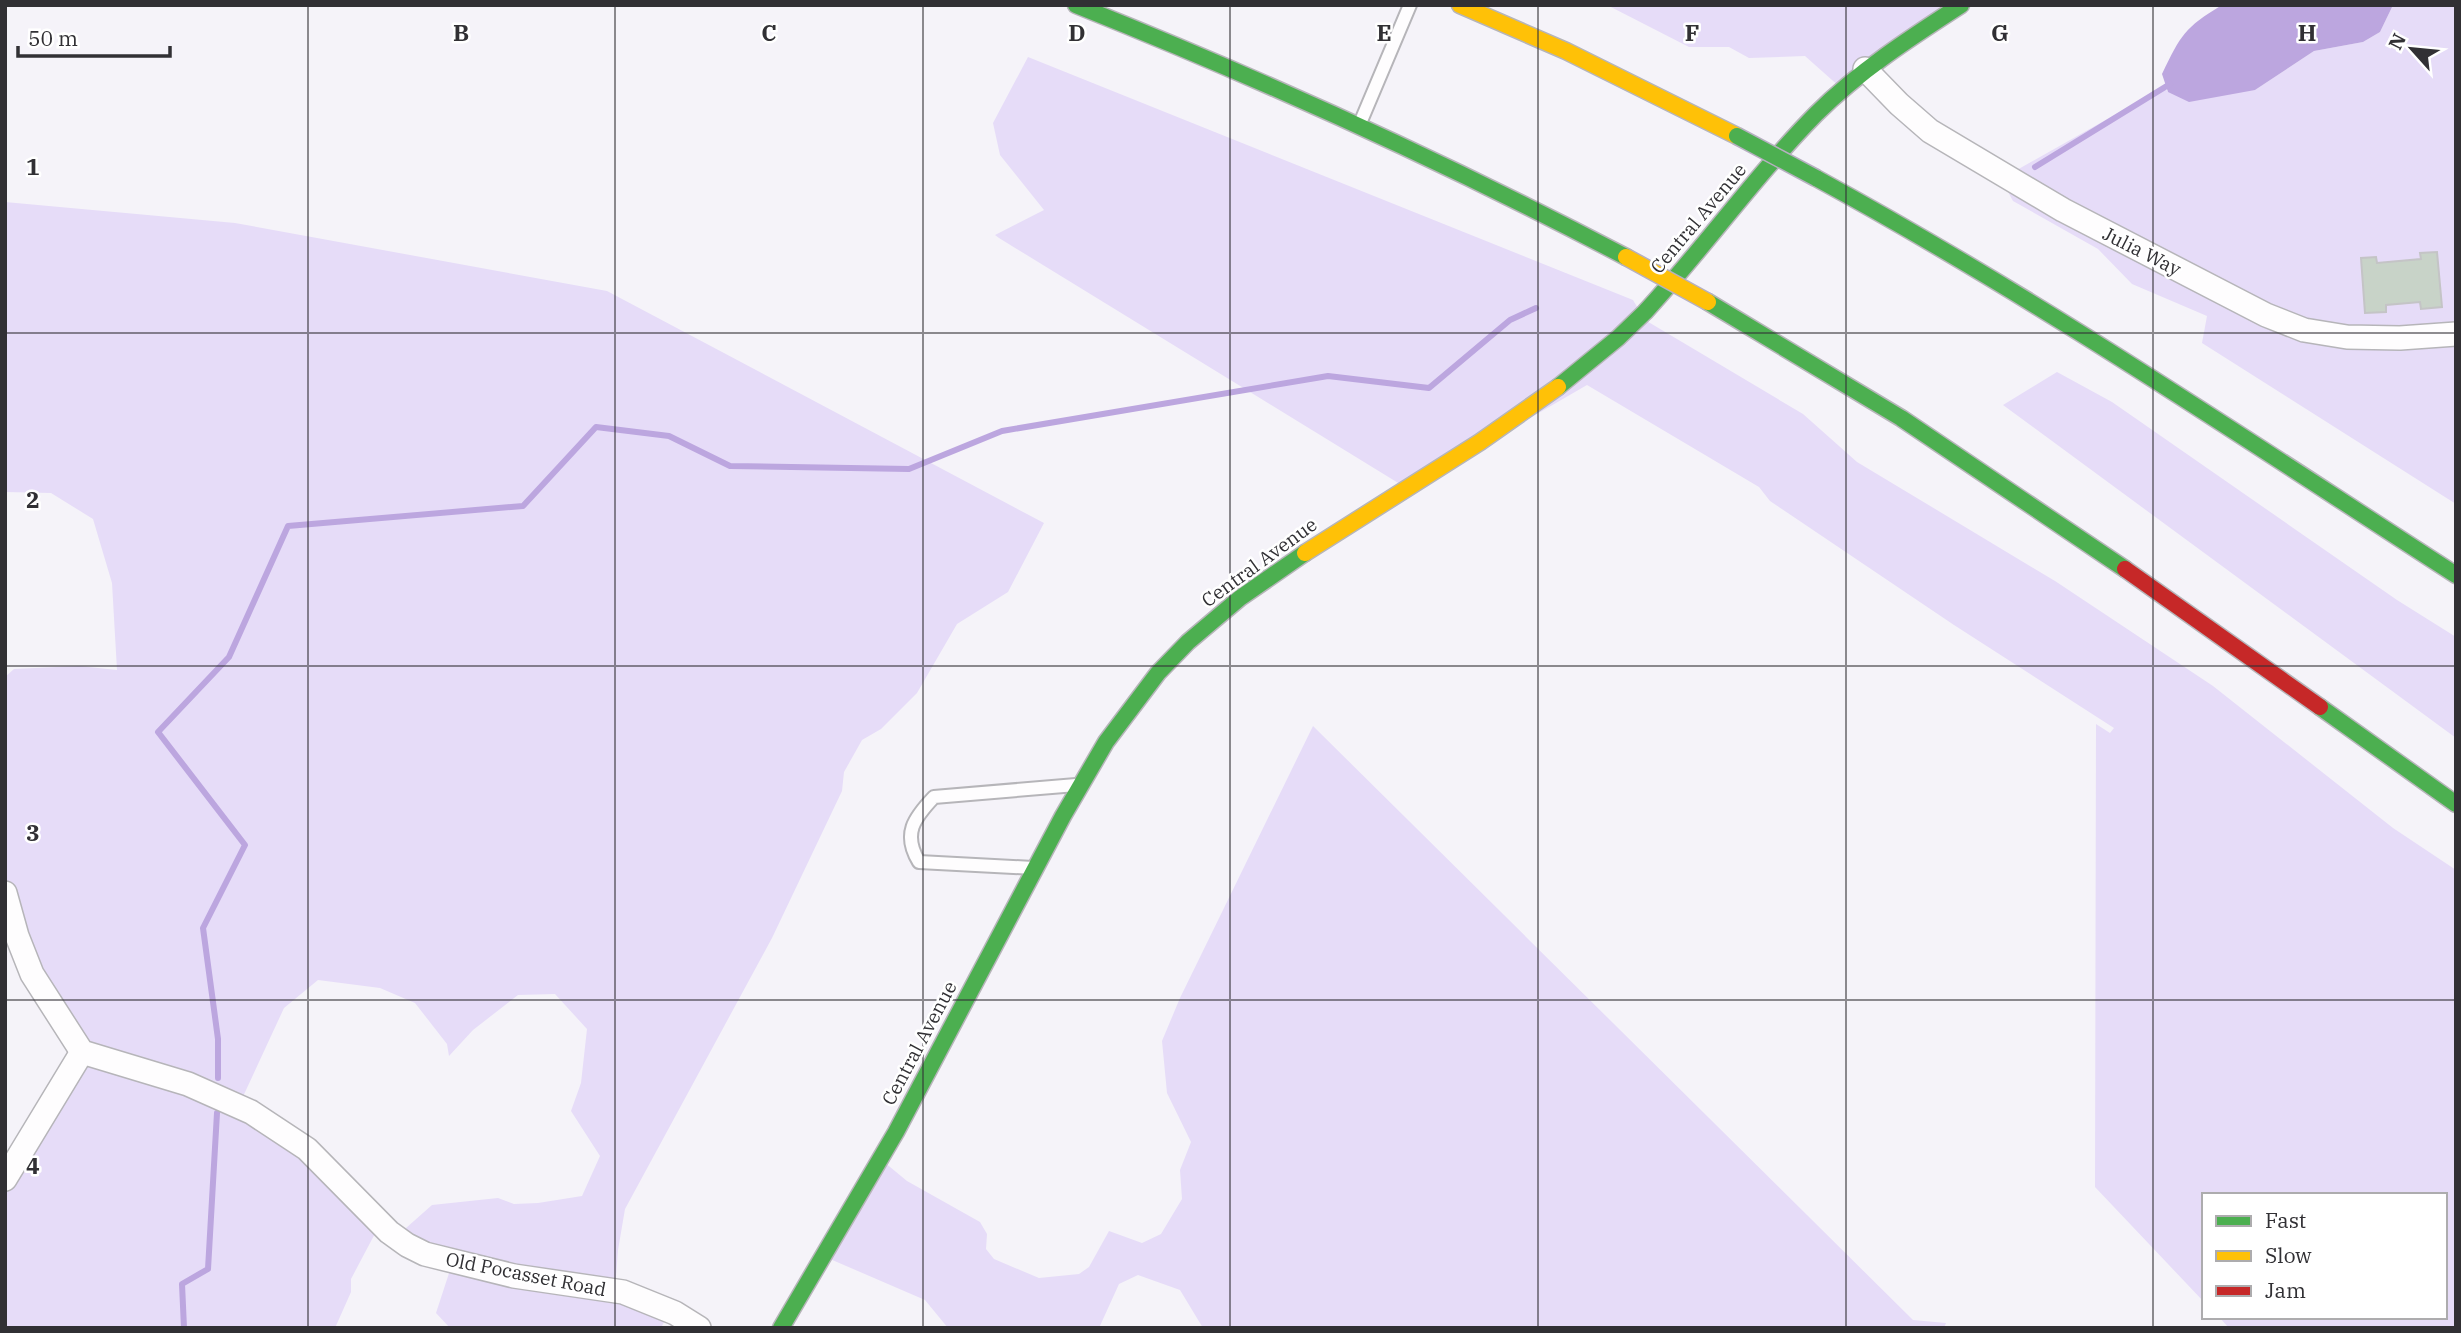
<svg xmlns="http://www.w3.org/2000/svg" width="2461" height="1333" font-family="'IBM Plex Serif',serif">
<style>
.green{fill:#e6dcf8}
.water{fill:#bca6df}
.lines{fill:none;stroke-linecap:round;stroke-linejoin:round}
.stream{stroke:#bca6df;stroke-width:6}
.building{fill:#c8d3c8;stroke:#c4c4c6;stroke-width:2}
.lane-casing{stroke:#b6b5b9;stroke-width:16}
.street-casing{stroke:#b6b5b9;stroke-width:26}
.fast-casing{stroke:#b6b5b9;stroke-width:19}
.slow-casing{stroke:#b6b5b9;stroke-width:19}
.jam-casing{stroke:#b6b5b9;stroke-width:19}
.lane{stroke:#fefdfe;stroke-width:12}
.street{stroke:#fefdfe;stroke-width:23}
.fast{stroke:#4caf50;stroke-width:16}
.slow{stroke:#ffc107;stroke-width:16}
.jam{stroke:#c62828;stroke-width:16}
.fast-bridge-casing{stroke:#b6b0c0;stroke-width:19;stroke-linecap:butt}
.slow-bridge-casing{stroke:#b6b0c0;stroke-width:19;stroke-linecap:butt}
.fast-bridge{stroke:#4caf50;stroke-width:16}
.slow-bridge{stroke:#ffc107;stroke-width:16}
.grid{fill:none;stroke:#313034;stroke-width:2;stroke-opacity:0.55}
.labels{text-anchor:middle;stroke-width:5;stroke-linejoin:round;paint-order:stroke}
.street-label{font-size:19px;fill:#313034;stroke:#fff}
.grid-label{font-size:23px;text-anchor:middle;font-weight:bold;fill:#313034;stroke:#fff;stroke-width:5;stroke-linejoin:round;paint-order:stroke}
</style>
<rect width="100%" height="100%" fill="#f5f3f9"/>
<!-- green -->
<g class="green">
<polygon points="1607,5 1949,5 1841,88 1805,56 1749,58 1729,47 1689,47"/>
<polygon points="2393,5 2456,5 2456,504 2202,343 2207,316 2132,284 2098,249 2013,201 2001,179 2164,87 2168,92 2255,90 2314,51 2363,42 2380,32"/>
<polygon points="1028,57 1633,300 1645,320 1803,414 1857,462 2055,581 2213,686 2393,828 2456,870 2456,1328 2229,1328 2219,1317 2445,1317 2445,1195 2204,1195 2204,1302 2095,1187 2096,724 2110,733 2114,728 1954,625 1770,501 1759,487 1587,385 1408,489 999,238 995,235 1044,210 1000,155 993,123"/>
<polygon points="5,202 235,223 607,291 1044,523 1008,592 957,624 917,693 881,729 862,740 844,772 842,791 772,938 625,1209 618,1250 615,1289 670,1310 661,1328 450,1328 436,1313 453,1261 397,1236 432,1205 498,1198 514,1204 538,1203 582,1196 600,1156 571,1111 581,1083 587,1029 555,994 518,995 473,1030 449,1056 447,1044 415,1003 380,988 318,980 284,1008 240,1103 379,1226 351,1279 351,1292 335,1328 5,1328 5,1172 76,1059 5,896 5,677 14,669 79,666 117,670 112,583 93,519 51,493 5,492"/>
<polygon points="2057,372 2112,402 2397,600 2456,637 2456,738 2003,405"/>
<polygon points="1313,726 1913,1320 1946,1323 1944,1328 1203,1328 1180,1290 1138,1275 1119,1284 1099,1328 948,1328 925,1300 830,1259 884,1162 907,1181 980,1222 987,1234 986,1249 994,1259 1039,1278 1079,1274 1089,1267 1109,1231 1142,1243 1161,1234 1182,1199 1180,1170 1191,1142 1167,1093 1162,1041 1180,998"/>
</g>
<!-- water -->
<path class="water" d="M2222 5H2393L2380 32 2363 42 2314 51 2255 90 2189 102 2168 92 2162 74C2181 35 2184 28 2222 5Z"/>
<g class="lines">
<!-- stream -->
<g class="stream">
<polyline points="2035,167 2170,84"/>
<polyline points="218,1078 218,1039 203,928 245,845 158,732 229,657 288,526 523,506 596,427 669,436 730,466 909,469 1002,431 1328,376 1429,388 1510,320 1536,308"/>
<polyline points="184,1328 182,1284 208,1269 217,1113"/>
</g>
</g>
<!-- building -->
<polygon class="building" points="2437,252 2442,307 2421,309 2420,302 2386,305 2386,312 2365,313 2361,258 2376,257 2377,263 2421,259 2420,253"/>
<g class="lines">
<!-- lane casing -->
<g class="lane-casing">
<g id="lane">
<polyline points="1361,121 1410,5"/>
<path d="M1033 868 919 862C902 834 914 818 934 797L1076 785"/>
</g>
</g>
<!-- street casing -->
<g class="street-casing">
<g id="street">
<polyline points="1865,69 1899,104 1930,131 2063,210 2266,315 2304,330 2347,337 2400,338 2456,334"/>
<polyline points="5,893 17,936 32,974 82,1052 188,1084 251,1112 307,1149 389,1232 407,1245 425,1254 514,1276 623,1292 675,1313 699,1328"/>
<polyline points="5,1179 82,1052"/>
</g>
</g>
<!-- fast casing -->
<g class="fast-casing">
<g id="fast">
<path d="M1076 5C1264 80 1447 163 1626 257"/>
<path d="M1816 178C2037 298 2245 439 2456 575"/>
<polyline points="1708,302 1901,418 2125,569"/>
<path d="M1558 387 1618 338 1645 312C1704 248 1755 176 1816 114 1859 71 1910 38 1961 5"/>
<polyline points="2320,707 2456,804"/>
<polyline points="781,1328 896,1132 1063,816 1106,742 1158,673 1188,642 1240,598 1305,553"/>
</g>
</g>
<!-- slow casing -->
<g class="slow-casing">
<g id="slow">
<polyline points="1460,5 1566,51 1737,136"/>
<polyline points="1305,553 1480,442 1558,387"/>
</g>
</g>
<!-- jam casing -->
<g class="jam-casing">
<polyline id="jam" points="2125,569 2320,707"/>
</g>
<!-- lane -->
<use href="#lane" class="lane"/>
<!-- street -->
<use href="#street" class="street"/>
<!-- fast -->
<use href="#fast" class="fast"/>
<!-- slow -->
<use href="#slow" class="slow"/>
<!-- jam -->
<use href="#jam" class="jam"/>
<!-- fast-bridge casing -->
<g class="fast-bridge-casing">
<polyline id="fast-bridge" points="1737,136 1816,178"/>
</g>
<!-- slow-bridge casing -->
<g class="slow-bridge-casing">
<polyline id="slow-bridge" points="1626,257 1708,302"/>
</g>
<!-- fast-bridge -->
<use href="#fast-bridge" class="fast-bridge"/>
<!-- slow-bridge -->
<use href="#slow-bridge" class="slow-bridge"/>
</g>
<!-- grid -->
<path class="grid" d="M308 5V1328M615 5V1328M923 5V1328M1230 5V1328M1538 5V1328M1846 5V1328M2153 5V1328M5 333H2456M5 666H2456M5 1000H2456"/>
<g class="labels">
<!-- street labels -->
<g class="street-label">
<text transform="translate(1698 218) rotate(-50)" y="7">Central Avenue</text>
<text transform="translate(2142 251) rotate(27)" y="7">Julia Way</text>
<text transform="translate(1259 562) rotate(-36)" y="7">Central Avenue</text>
<text transform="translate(919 1043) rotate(-62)" y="7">Central Avenue</text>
<text transform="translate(526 1274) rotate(11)" y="7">Old Pocasset Road</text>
</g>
</g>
<g class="grid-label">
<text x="461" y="41">B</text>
<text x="769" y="41">C</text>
<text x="1077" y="41">D</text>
<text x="1384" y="41">E</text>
<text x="1692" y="41">F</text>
<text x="2000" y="41">G</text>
<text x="2307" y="41">H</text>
<text x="33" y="175">1</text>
<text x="33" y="508">2</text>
<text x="33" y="841">3</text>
<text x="33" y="1174">4</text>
</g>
<!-- border -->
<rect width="2461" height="1333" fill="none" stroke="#313034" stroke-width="14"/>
<!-- legend -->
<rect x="2202" y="1193" width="245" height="126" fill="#ffffff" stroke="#adacae" stroke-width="2"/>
<rect x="2216" y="1216" width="35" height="10" fill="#4caf50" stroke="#adacae" stroke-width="2"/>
<text x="2265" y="1228" font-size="21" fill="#313034">Fast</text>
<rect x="2216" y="1251" width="35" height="10" fill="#ffc107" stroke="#adacae" stroke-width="2"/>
<text x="2265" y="1263" font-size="21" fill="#313034">Slow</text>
<rect x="2216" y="1286" width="35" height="10" fill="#c62828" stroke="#adacae" stroke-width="2"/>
<text x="2265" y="1298" font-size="21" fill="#313034">Jam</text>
<!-- north arrow -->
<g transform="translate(2412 49) rotate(297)" stroke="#ffffff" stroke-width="5" paint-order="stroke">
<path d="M0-5L12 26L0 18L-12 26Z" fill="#313034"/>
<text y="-10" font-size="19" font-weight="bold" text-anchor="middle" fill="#313034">N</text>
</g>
<!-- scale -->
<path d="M18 46v10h152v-10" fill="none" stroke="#313034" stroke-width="3.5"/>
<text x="28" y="46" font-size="21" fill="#313034" stroke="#ffffff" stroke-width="5" paint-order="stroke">50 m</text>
</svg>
